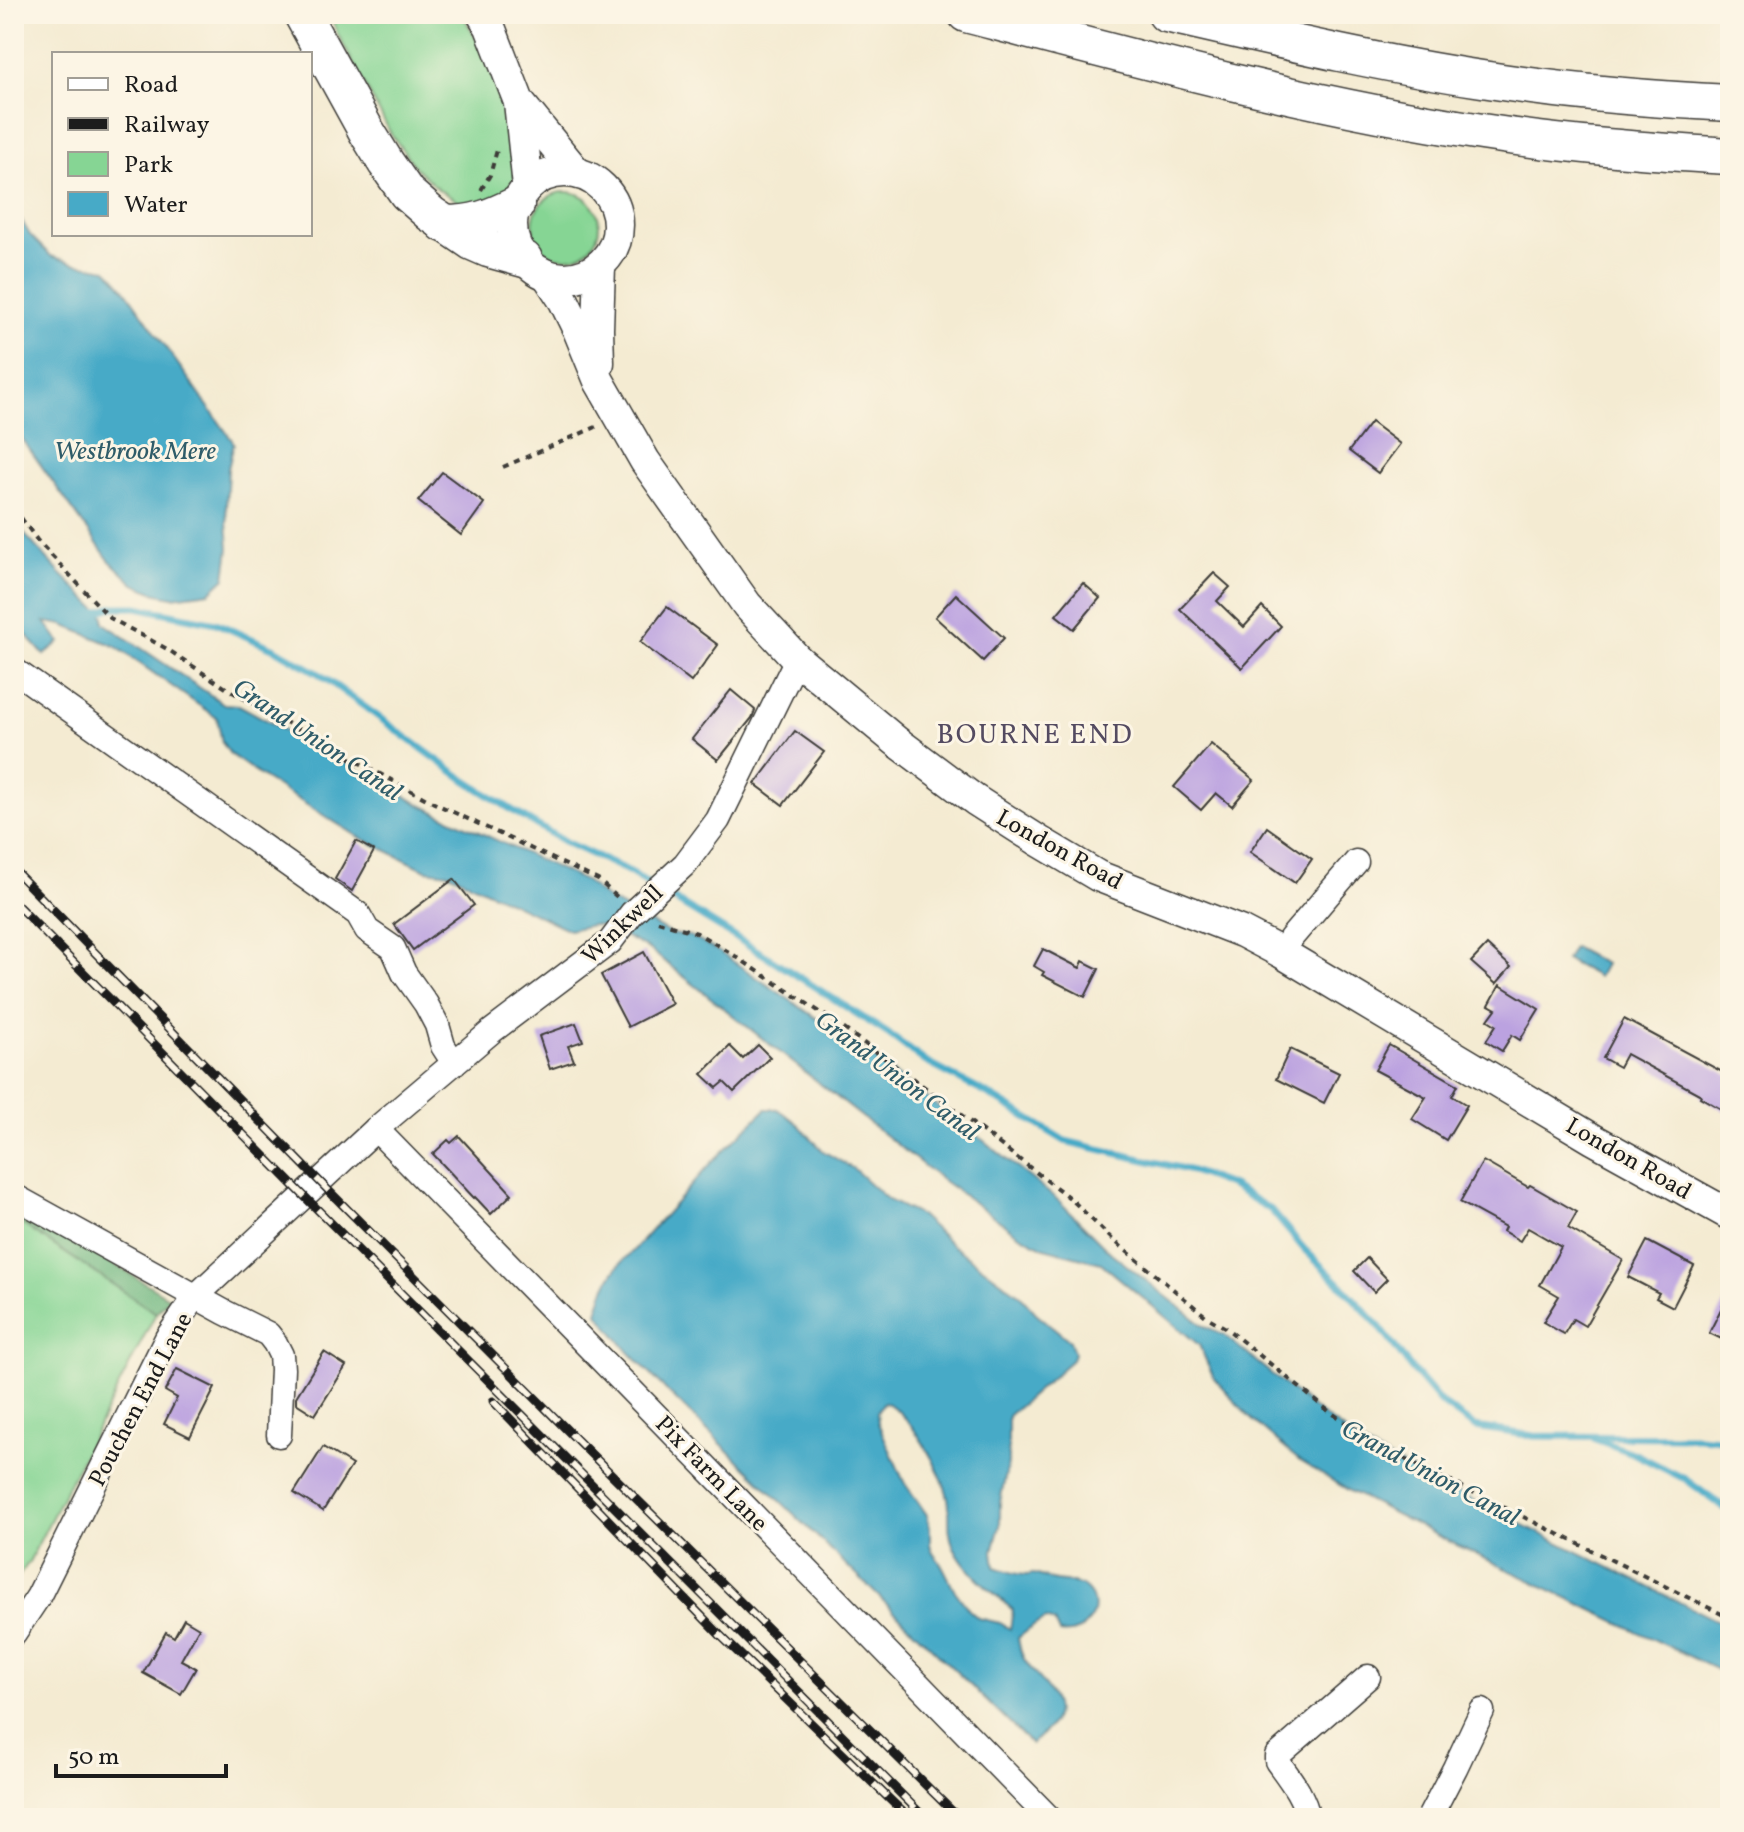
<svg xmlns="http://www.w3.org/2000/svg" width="1744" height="1832" font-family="Vollkorn,serif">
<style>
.green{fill:#86d594;stroke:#517858;stroke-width:2}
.forest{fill:#6cb67e;stroke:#44694d;stroke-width:2}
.water{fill:#47aac7;stroke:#326372;stroke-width:2;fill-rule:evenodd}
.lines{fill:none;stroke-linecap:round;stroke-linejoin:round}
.stream{stroke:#47aac7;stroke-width:7}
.building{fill:#bba2e0}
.minor-casing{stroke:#3c3b37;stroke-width:27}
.major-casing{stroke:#3c3b37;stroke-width:33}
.highway-casing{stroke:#3c3b37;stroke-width:39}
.path{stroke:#3c3b37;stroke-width:4;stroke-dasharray:6 6;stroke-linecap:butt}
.minor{stroke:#fff;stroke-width:24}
.major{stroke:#fff;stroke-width:30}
.highway{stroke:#fff;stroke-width:36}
.rail-casing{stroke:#1c1c1c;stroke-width:9}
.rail{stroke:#fcf5e5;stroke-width:6;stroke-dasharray:18;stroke-linecap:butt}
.labels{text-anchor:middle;stroke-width:6;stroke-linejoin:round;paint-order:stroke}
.street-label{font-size:24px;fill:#1c1c1c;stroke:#fcf5e5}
.water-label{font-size:26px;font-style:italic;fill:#2f5c69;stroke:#fcf5e5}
.quarter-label{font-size:28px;letter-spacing:2px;fill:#544b61;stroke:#fcf5e5}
</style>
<rect width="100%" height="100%" fill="#fcf5e5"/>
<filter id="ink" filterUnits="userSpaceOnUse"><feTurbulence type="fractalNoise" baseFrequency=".0125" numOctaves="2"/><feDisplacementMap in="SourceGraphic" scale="16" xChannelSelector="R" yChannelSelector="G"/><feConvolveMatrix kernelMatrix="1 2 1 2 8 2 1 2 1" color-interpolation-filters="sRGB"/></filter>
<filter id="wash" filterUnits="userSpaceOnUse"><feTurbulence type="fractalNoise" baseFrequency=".006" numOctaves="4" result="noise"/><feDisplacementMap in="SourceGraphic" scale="32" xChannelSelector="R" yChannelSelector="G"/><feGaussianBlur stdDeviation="1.8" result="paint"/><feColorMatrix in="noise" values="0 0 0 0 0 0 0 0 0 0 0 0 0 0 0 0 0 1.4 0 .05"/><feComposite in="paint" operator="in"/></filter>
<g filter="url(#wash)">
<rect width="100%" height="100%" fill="#f4ebd2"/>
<!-- green -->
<g class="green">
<path d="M330 14H462C486 54 528 129 516 176 514 186 499 197 492 204H462L438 189 416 168 391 134 337 33Z"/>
<circle cx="566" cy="225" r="33"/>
<polygon points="22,1224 156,1313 29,1562 14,1583 14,1236"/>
</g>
<!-- forest -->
<polygon class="forest" points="14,1203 27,1212 170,1298 156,1313 22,1224 14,1223"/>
<!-- water -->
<g class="water">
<polygon points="14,208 30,235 51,256 77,264 107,269 124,288 234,443 228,469 226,508 229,548 225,578 210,592 173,597 157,594 134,584 109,560 22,439 14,431"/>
<polygon points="14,520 28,538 60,573 104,616 104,623 224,704 239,705 425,807 585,881 606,898 671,934 690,936 718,951 863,1050 979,1137 1059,1201 1111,1253 1204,1326 1224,1335 1313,1408 1368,1448 1730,1627 1730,1676 1440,1537 1350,1491 1301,1462 1249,1417 1214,1378 1199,1345 1101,1263 1044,1248 1018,1234 942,1180 650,950 606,926 592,925 569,930 449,873 426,870 359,837 265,779 230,754 222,742 217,718 115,646 63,625 45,622 60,642 44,655 14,621"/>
<polygon points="1573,947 1605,964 1598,977 1566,960"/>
<path d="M766 1109H777L784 1113 799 1125 823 1151 854 1169 888 1200 921 1216 952 1245 1020 1295 1036 1313 1070 1341 1074 1353 1072 1360 1008 1416V1464L1000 1502V1526L993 1551 995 1567C1005 1570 1016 1575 1026 1575 1036 1575 1028 1572 1038 1575 1044 1577 1050 1580 1056 1581 1066 1583 1078 1581 1086 1589 1105 1607 1086 1638 1059 1633L1054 1622 1046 1619 1036 1624 1018 1638C1019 1644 1020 1651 1023 1657 1032 1676 1066 1698 1053 1722 1048 1731 1038 1737 1031 1744L672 1396 629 1352 598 1313C602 1288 614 1267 633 1251L713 1161ZM884 1402C909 1411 943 1472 948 1498 951 1514 946 1531 954 1547 966 1572 992 1591 1013 1610L1010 1629 1000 1623 978 1618 969 1610 955 1591 943 1567 932 1551 930 1544V1528L927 1515 904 1482 878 1423 877 1412Z"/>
</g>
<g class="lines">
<!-- stream -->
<g class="stream">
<polyline points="92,614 113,607 137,607 156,611 216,623 275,649 318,673 465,780 523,817 567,843 626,870 771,959 887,1033 926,1062 993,1097 1065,1141 1192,1171 1232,1186 1271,1210 1304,1249 1343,1287 1379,1326 1411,1368 1440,1402 1475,1427 1534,1436 1699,1437 1730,1440"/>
<polyline points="1595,1439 1633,1453 1685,1479 1730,1512"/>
</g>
</g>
<g id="blocks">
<!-- building -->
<g class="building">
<polygon points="1371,422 1400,444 1378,473 1349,451"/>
<polygon points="442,472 484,503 461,535 418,501"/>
<polygon points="1214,573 1230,587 1217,601 1244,627 1262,607 1281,626 1242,668 1180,609"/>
<polygon points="1083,583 1100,598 1074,629 1056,615"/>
<polygon points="956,594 1004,638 983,661 935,617"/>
<polygon points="667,607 718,645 691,682 640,642"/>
<polygon points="731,690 755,710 752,718 718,760 692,739"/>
<polygon points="795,731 824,752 783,805 755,784"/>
<polygon points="1211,744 1254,780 1232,806 1216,793 1201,810 1174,787"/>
<polygon points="1267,827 1312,859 1295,883 1250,852"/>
<polygon points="356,841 374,851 352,891 335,879"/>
<polygon points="454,879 474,905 413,950 394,924"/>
<polygon points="1487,945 1511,967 1496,984 1471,962"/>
<polygon points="1043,949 1080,968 1083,961 1099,969 1085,997 1042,975 1044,972 1034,966"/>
<polygon points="644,952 672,1004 628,1027 601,975"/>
<polygon points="1500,985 1539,1009 1520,1040 1512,1035 1502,1051 1486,1041 1496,1025 1488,1020 1496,1009 1489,1005"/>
<polygon points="1624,1019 1730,1076 1730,1114 1700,1097 1701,1095 1626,1054 1619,1067 1603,1058"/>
<polygon points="576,1023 583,1041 568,1046 574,1061 550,1069 539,1036"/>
<polygon points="758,1045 770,1057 734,1092 724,1082 717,1088 702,1074 730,1046 743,1059"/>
<polygon points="1389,1045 1458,1085 1452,1096 1467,1105 1446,1140 1412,1119 1426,1097 1375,1070"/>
<polygon points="1290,1049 1339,1073 1324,1103 1276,1079"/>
<polygon points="459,1136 512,1194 491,1214 475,1197 474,1198 433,1154 448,1140 451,1143"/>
<polygon points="1483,1161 1528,1187 1530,1185 1577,1212 1568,1228 1623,1260 1585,1326 1573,1319 1564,1334 1543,1322 1559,1296 1540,1285 1561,1247 1528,1228 1520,1241 1503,1231 1505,1227 1460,1202"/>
<polygon points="1647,1241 1694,1266 1673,1307 1656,1298 1659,1293 1628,1277"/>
<polygon points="1367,1258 1387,1279 1374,1292 1354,1271"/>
<polygon points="1730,1291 1730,1343 1709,1333"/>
<polygon points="324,1352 346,1366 315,1415 296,1403 296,1397"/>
<polygon points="177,1369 215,1388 190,1437 164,1424 177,1398 165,1391"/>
<polygon points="323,1447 352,1465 323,1511 294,1493"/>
<polygon points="184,1619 199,1628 181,1660 196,1668 181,1694 143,1673 166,1632 174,1637"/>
</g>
</g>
</g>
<g filter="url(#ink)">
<use href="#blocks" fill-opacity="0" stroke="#3c3b37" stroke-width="2"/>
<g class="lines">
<!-- minor casing -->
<g class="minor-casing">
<g id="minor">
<polyline points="14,670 358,914 367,930 393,948 404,973 426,1004 437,1025 443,1046 454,1063"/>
<polyline points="1282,953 1291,938 1356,862"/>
<polyline points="376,1129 1049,1818"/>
<polyline points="14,1196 224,1312 268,1334 275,1343 281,1355 282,1369 279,1435"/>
<polyline points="14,1633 38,1597 167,1338 196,1296 376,1129 492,1031 610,942 632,913 685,864 718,820 797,659"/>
<path d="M1308 1818C1304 1796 1290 1779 1277 1761V1756L1368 1677"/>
<polyline points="1429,1818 1455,1768 1482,1711"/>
</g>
</g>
<!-- major casing -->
<g class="major-casing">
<g id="major">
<polyline points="482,14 490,27 519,102 528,187"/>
<polyline points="519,102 577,173"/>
<circle cx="565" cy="225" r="53"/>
<polyline points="547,275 564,301 578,330 599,381 645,461 747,605 797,659 896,741 975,800 1039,841 1098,876 1242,932 1282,953 1593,1139 1730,1215"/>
<polyline points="599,363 598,329 600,265"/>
</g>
</g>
<!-- highway casing -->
<g class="highway-casing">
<g id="highway">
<polyline points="302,14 367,132 386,163 407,193 431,214 472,242 488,249 524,259"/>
<path d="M966 14C1137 59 1307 105 1482 132 1564 145 1647 151 1730 156"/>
<path d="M1166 14C1271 38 1376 63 1482 79 1564 92 1647 99 1730 103"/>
<path d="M444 224C475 224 489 218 516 205"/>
</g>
</g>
<!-- path -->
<g class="path">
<polyline points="481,190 490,175 497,150"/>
<polyline points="503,467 596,427"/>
<polyline points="14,508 37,540 110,618 167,649 229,690 330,747 434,803 598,880 617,897"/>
<polyline points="658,921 697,933 729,952 829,1018 930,1091 1071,1199 1112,1239 1207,1317 1226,1328 1326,1409 1369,1439 1409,1461 1730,1618"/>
</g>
<!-- minor -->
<use href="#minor" class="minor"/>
<!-- major -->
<use href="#major" class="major"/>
<!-- highway -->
<use href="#highway" class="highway"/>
<!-- rail casing -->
<g class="rail-casing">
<g id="rail">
<polyline points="14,870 328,1190 586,1449 959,1818"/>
<polyline points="14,902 313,1205 925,1818"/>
<polyline points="493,1401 720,1635 909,1818"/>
</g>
</g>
<!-- rail -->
<use href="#rail" class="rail"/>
</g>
</g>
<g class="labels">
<!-- street labels -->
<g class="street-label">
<text transform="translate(1060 849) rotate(29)" y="8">London Road</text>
<text transform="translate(622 924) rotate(-44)" y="8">Winkwell</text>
<text transform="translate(1629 1158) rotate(30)" y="8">London Road</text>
<text transform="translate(140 1399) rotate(-62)" y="8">Pouchen End Lane</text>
<text transform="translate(712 1473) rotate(46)" y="8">Pix Farm Lane</text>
</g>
<!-- water labels -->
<g class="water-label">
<text x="135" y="459">Westbrook Mere</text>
<text transform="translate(318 739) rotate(34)" y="9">Grand Union Canal</text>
<text transform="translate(898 1075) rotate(37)" y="9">Grand Union Canal</text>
<text transform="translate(1431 1472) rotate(28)" y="9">Grand Union Canal</text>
</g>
<!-- quarter labels -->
<g class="quarter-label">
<text x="1035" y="743">BOURNE END</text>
</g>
</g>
<!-- margin -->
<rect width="1744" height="1832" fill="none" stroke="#fcf5e5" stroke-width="48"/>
<!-- legend -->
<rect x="52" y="52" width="260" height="184" fill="#fcf5e5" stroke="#a29e95" stroke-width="2"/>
<rect x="68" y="78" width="40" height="12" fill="#ffffff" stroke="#a29e95" stroke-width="2"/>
<text x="124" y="92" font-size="24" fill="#1c1c1c">Road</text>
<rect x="68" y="118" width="40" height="12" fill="#1c1c1c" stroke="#a29e95" stroke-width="2"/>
<text x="124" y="132" font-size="24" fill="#1c1c1c">Railway</text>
<rect x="68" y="152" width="40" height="24" fill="#86d594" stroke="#a29e95" stroke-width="2"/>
<text x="124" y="172" font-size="24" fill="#1c1c1c">Park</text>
<rect x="68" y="192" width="40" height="24" fill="#47aac7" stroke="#a29e95" stroke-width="2"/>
<text x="124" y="212" font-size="24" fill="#1c1c1c">Water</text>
<!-- scale -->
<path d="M56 1764v12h170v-12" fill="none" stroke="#1c1c1c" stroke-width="4"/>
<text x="68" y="1764" font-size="24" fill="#1c1c1c" stroke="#fcf5e5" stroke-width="6" paint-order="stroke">50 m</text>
</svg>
